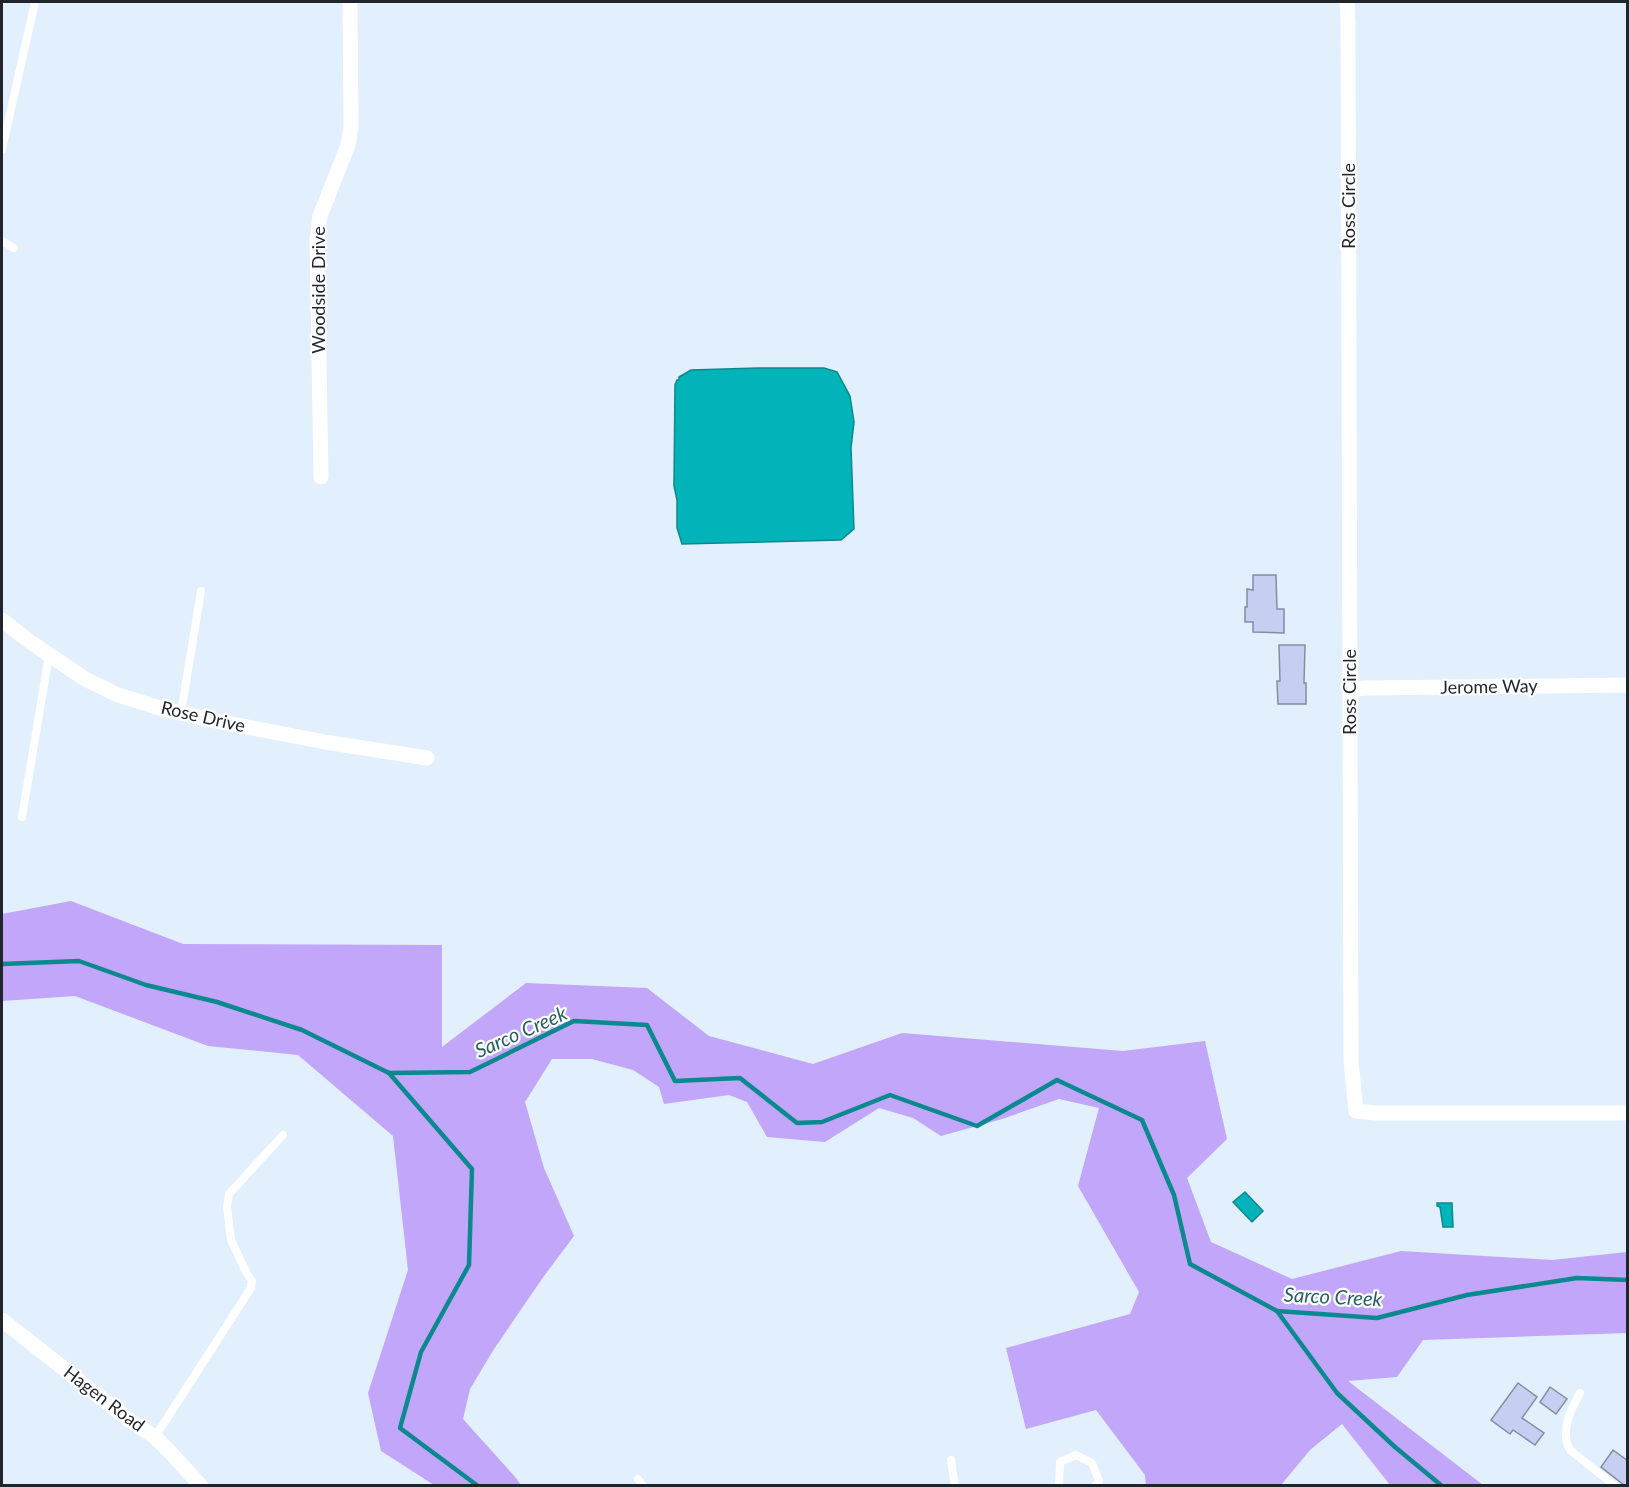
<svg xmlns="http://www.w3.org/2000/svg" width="1629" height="1487" font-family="Lato,sans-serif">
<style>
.forest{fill:#c1a6f9}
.water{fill:#02b4ba;stroke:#0b898f;stroke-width:1.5}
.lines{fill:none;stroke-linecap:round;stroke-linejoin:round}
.stream{stroke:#0b898f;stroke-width:4.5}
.building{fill:#c6cff1;stroke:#878c9f;stroke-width:1.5}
.lane{stroke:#fff;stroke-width:8}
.street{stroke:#fff;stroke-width:15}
.labels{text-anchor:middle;stroke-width:4.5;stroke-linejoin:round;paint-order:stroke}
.street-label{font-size:18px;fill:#1f252b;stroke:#fff}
.water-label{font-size:20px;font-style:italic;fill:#255f61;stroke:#fff}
</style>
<rect width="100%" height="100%" fill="#e2effc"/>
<!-- forest -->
<polygon class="forest" points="71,901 183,944 442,945 442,1047 526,983 647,988 709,1036 813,1064 902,1033 1123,1051 1205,1041 1227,1139 1187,1178 1211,1242 1292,1279 1401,1251 1552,1260 1627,1252 1627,1333 1423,1340 1397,1377 1348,1381 1483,1485 1390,1485 1342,1424 1310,1450 1281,1485 1146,1485 1145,1475 1096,1410 1026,1429 1006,1348 1130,1314 1139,1292 1078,1186 1099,1108 1059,1099 1002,1119 941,1136 913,1118 879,1108 825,1142 767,1137 747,1102 729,1095 664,1104 659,1087 633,1070 592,1059 552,1059 525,1102 544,1168 574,1236 544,1276 494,1349 470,1389 463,1419 516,1478 521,1485 434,1485 381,1451 368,1393 408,1270 393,1136 298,1055 208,1046 75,996 2,1001 2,914"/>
<!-- water -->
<g class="water">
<polygon points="758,368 824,368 837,372 850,396 854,422 851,448 854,529 841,540 682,544 677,528 677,500 674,486 675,385 677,380 679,380 679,377 691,370"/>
<polygon points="1245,1192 1263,1211 1252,1222 1233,1202"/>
<polygon points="1437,1203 1452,1203 1453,1227 1443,1227 1440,1207 1437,1206"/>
</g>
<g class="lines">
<!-- stream -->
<g class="stream">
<polyline points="2,964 79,961 146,985 217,1002 302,1030 389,1073 470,1072 574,1021 647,1025 675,1081 740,1078 797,1123 822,1122 890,1095 977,1126 1057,1080 1142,1120 1174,1195 1190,1264 1277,1311 1377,1318 1467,1295 1577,1278 1628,1280"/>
<polyline points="389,1073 472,1169 469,1265 421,1352 400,1428 478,1486"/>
<polyline points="1277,1311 1337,1393 1395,1447 1442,1486"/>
</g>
</g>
<!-- building -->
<g class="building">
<polygon points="1253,575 1276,575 1277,609 1284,609 1284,633 1253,632 1253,622 1245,622 1245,607 1247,607 1247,589 1253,590"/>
<polygon points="1279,645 1305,645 1304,683 1306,683 1306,704 1278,704 1277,681 1280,681"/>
<polygon points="1518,1383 1537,1397 1522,1418 1544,1433 1535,1445 1513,1430 1510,1434 1491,1420"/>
<polygon points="1550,1387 1567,1399 1556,1414 1540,1402"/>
<polygon points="1613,1450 1628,1461 1628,1485 1624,1485 1601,1467"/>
</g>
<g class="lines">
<!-- lane -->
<g class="lane">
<polyline points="2,149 35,2"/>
<polyline points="2,241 14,248"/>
<polyline points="181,713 201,591"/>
<polyline points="22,817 49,655"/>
<path d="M1580 1393C1570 1411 1560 1431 1570 1450L1615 1486"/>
<polyline points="155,1437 251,1288 252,1281 246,1272 231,1240 227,1207 229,1194 283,1135"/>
<polyline points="951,1460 955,1486"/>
<polyline points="638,1479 643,1486"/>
<polyline points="1059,1486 1060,1462 1076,1455 1092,1463 1099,1481 1095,1486"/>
</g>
<!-- street -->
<g class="street">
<polyline points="1347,2 1348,22 1351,1061 1356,1111 1376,1113 1628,1113"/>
<polyline points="321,477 317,238 320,216 348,145 351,127 350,2"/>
<polyline points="2,620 29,641 85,679 118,695 163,709 211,720 325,742 427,758"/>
<polyline points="1351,690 1364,688 1628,685"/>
<polyline points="2,1320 129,1420 155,1437 170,1452 201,1486"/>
</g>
</g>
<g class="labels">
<!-- street labels -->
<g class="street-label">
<text transform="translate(1349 206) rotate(-90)" y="6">Ross Circle</text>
<text transform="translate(319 290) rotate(-90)" y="6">Woodside Drive</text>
<text transform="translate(1489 687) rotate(-1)" y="6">Jerome Way</text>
<text transform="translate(1350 692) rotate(-90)" y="6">Ross Circle</text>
<text transform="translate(203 717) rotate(13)" y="6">Rose Drive</text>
<text transform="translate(104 1399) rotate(37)" y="6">Hagen Road</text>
</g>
<!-- water labels -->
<g class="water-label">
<text transform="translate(521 1032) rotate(-24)" y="7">Sarco Creek</text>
<text transform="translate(1333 1297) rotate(3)" y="7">Sarco Creek</text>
</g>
</g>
<!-- border -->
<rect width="1629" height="1487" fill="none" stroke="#1f252b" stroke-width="6"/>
</svg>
